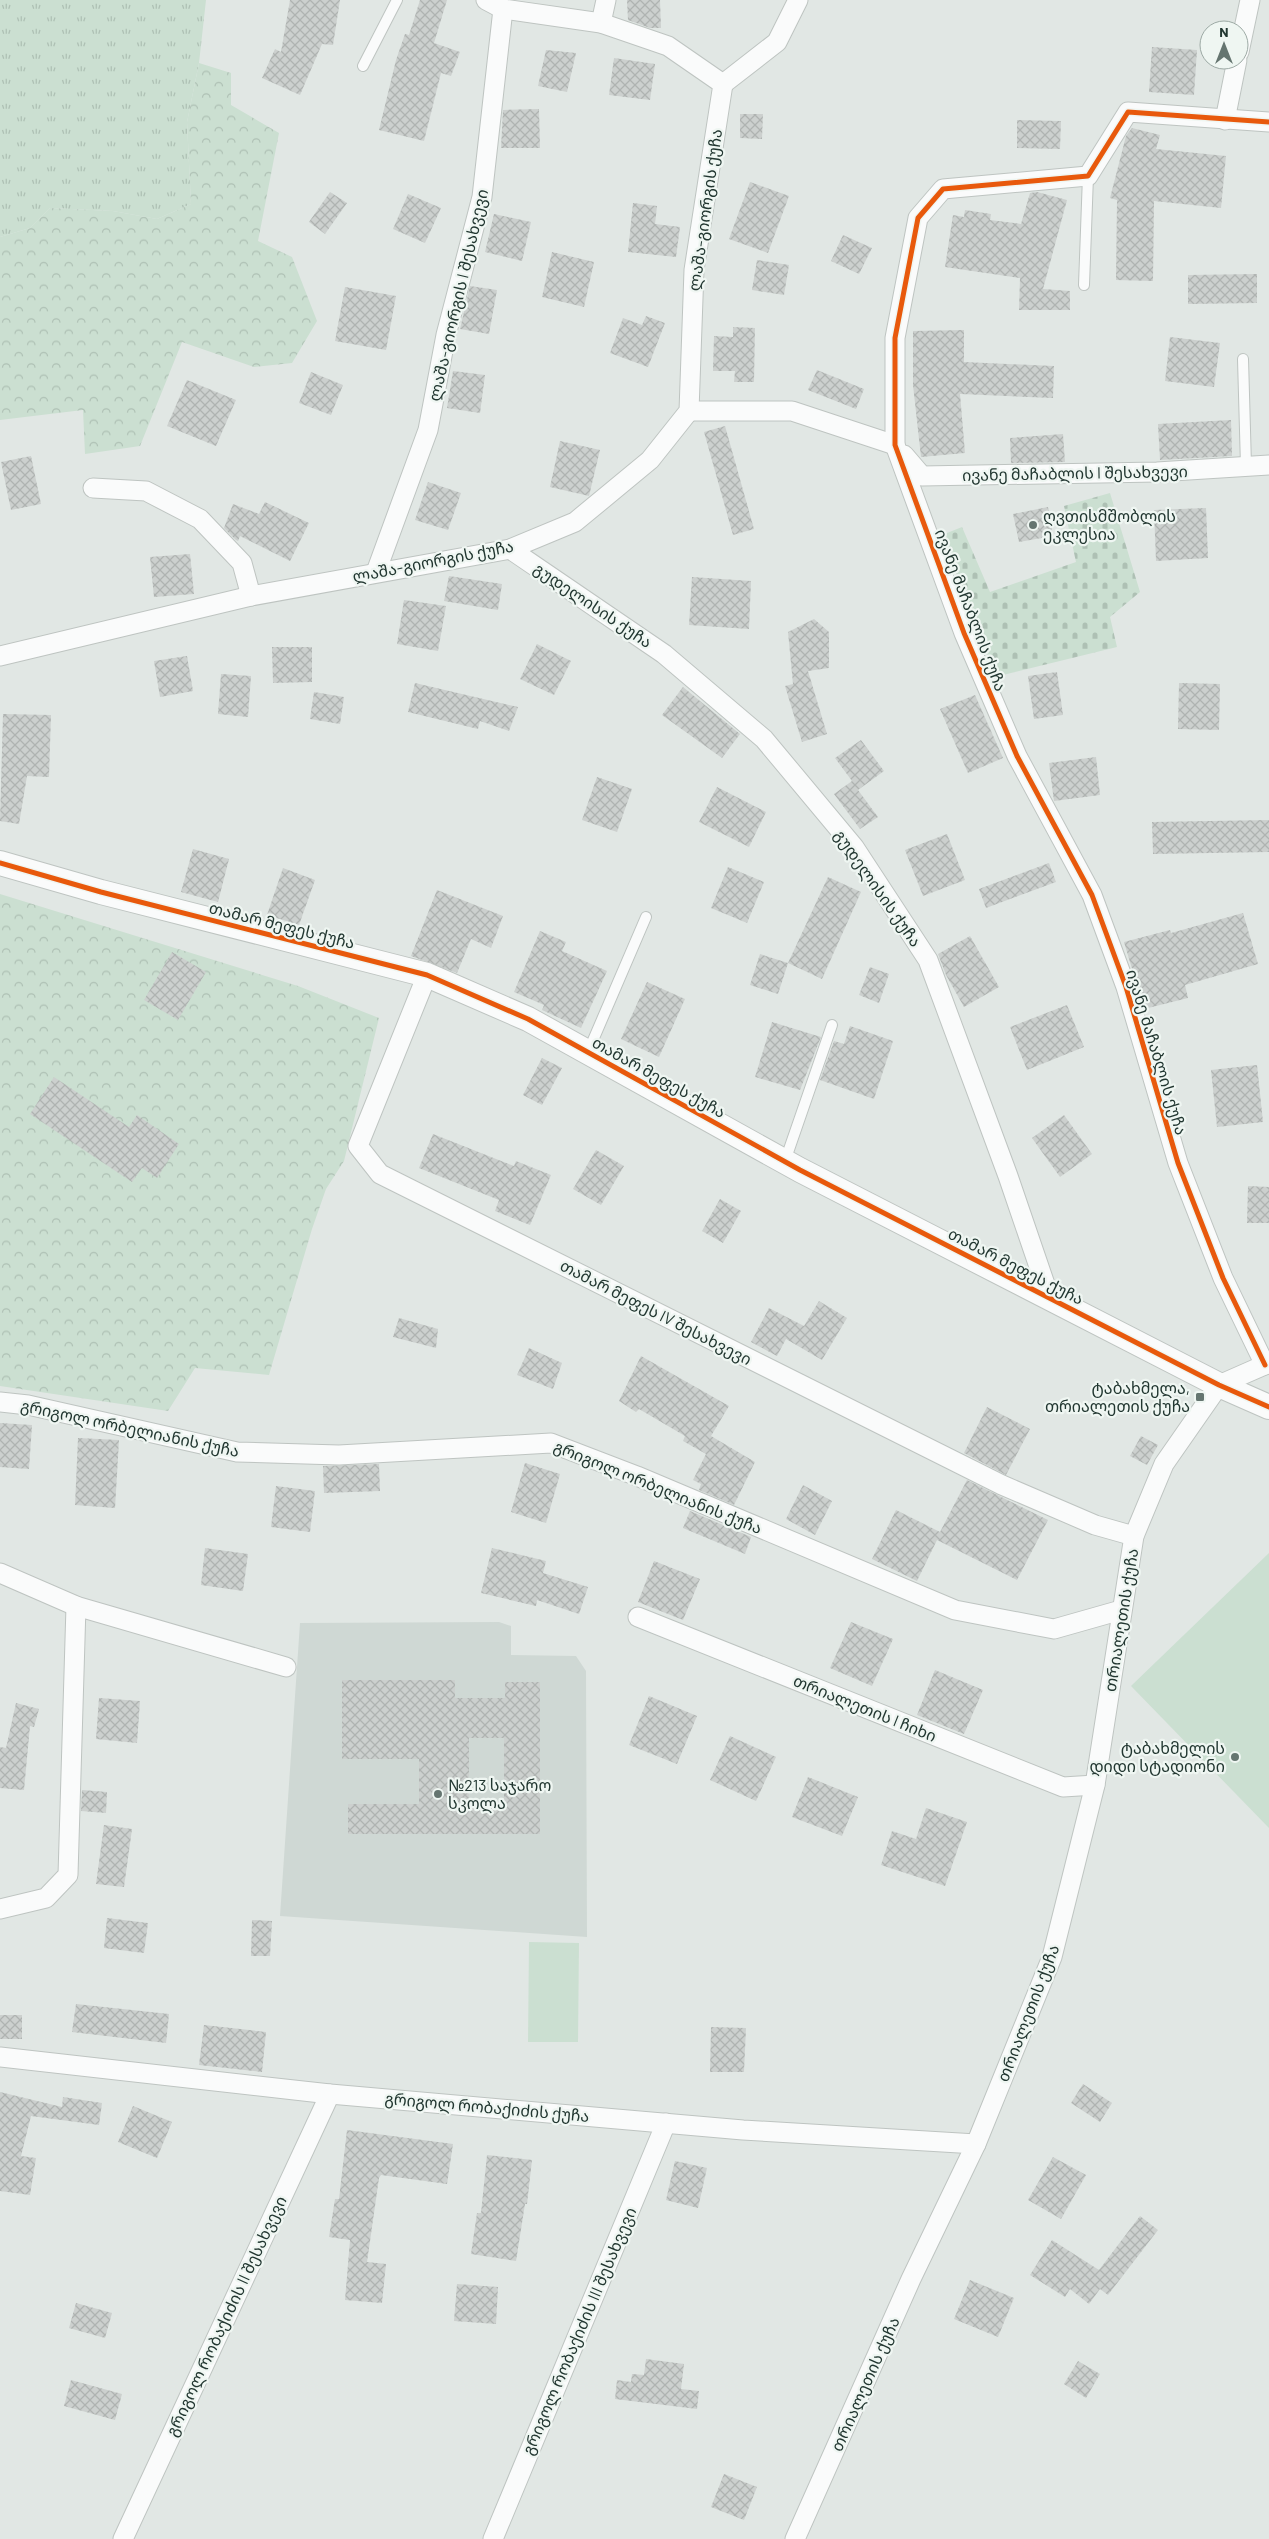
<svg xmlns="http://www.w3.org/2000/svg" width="1269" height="2539" font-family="Barlow,'Noto Sans Georgian',sans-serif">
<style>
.built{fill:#cfd8d4}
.grass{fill:url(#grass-tufts)}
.forest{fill:url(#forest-crowns)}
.cemetery{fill:url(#cemetery-stones)}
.pitch{fill:#cbdfd1}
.building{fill:url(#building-cross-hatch);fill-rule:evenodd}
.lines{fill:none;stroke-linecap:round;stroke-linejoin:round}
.service-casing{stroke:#bec4c1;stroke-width:12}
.minor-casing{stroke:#bec4c1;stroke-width:21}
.tertiary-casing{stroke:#bec4c1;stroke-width:26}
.service{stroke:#fafbfb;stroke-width:10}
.minor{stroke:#fafbfb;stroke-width:19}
.tertiary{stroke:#fafbfb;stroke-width:24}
.cycleway-casing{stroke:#eff6f2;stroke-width:8}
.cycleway{stroke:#e8590c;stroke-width:5}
.poi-dot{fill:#657570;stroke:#eff6f2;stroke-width:2}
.labels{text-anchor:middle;stroke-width:4.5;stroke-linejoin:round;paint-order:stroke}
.street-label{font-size:16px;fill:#223731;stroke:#eff6f2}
.poi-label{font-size:16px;fill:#223731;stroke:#eff6f2;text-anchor:start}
</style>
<defs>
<pattern id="grass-tufts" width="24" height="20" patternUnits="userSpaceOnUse" patternTransform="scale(1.25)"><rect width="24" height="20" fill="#cbdfd1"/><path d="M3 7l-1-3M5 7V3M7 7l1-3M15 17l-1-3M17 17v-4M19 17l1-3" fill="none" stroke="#aec0b4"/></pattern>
<pattern id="forest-crowns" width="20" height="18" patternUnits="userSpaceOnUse" patternTransform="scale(1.25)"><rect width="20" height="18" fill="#cbdfd1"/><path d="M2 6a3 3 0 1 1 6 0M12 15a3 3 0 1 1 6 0" fill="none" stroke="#aec0b4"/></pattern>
<pattern id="cemetery-stones" width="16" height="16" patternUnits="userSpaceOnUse" patternTransform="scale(1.25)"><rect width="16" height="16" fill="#cbdfd1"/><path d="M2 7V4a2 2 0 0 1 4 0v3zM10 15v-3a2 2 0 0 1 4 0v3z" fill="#aec0b4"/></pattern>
<pattern id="building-cross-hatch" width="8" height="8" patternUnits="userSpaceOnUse" patternTransform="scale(1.25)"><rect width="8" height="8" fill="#ccd0ce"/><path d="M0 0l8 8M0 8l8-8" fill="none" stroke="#afb3b1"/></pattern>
</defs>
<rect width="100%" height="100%" fill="#e1e7e4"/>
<!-- built -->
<polygon class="built" points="499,1622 511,1626 511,1655 576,1656 586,1671 587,1937 280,1916 300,1623"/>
<!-- grass -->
<polygon class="grass" points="0,0 206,0 199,63 187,122 191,204 157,219 113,211 50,208 30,228 0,237"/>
<!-- forest -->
<g class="forest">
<polygon points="199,63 231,73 231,105 279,133 258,241 292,257 317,321 292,363 254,367 182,342 140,446 85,454 83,410 0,420 0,237 30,228 50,208 113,211 157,219 191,204 187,122"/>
<polygon points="0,894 298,986 379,1018 344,1161 326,1189 312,1229 269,1375 195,1368 168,1411 0,1386"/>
</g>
<!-- cemetery -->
<polygon class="cemetery" points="1110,493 1140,592 1110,617 1117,647 995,677 942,535 962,527 990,592 1076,562 1064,506"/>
<!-- pitch -->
<g class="pitch">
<polygon points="1269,1553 1269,1828 1131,1686"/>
<polygon points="529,1942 579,1943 578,2042 528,2042"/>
</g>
<!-- building -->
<g class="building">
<polygon points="290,0 340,0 333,45 322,44 300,95 262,78 275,49 281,52"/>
<polygon points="420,0 447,0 434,43 460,52 451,76 441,73 424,141 379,130 396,60 405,34 409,35"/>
<polygon points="627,0 660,0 661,28 650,28 628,20"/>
<polygon points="1152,47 1197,50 1194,95 1149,92"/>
<polygon points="546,50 576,53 567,92 538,86"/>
<polygon points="614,58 655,64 650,100 609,95"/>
<polygon points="539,109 540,148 501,148 503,110"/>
<polygon points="740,114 763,114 762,139 740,138"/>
<polygon points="1017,120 1061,121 1060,149 1017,148"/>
<polygon points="1132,128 1160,135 1156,149 1226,156 1221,208 1154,201 1153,281 1116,280 1117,200 1110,198 1126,136"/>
<polygon points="750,182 789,196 768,253 729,239"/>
<polygon points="330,192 347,203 325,234 309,222"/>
<polygon points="1037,192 1067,200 1043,289 1070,291 1070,310 1019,310 1020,278 945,267 953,215 964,217 965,210 991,214 990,220 1021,224 1030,193"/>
<polygon points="408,194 441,208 425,243 393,229"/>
<polygon points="633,203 657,206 655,224 680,227 676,257 628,252"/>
<polygon points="494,214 531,222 522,261 485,252"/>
<polygon points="843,235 872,248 859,274 831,261"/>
<polygon points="552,252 594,262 584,307 542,297"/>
<polygon points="757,260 789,265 784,295 752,290"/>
<polygon points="1257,274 1257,303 1188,304 1188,275"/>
<polygon points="470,286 497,290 489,334 460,329"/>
<polygon points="345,287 396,296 386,350 335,341"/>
<polygon points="646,316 665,323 648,367 610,353 623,318 642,325"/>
<polygon points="733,327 755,328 754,382 734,382 735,371 713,371 714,336 733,337"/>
<polygon points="964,330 964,362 1054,366 1053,398 960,394 965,453 921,457 913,385 913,331"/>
<polygon points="1170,337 1220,343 1214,387 1165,381"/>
<polygon points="817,370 864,389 856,409 808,390"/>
<polygon points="453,371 485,375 480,413 447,408"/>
<polygon points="311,372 343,385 331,415 299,403"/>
<polygon points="187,380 236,400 216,446 167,426"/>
<polygon points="1231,420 1232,456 1160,460 1158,424"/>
<polygon points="725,426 754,529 733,535 704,432"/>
<polygon points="1063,434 1065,462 1011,463 1010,438"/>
<polygon points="560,441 600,450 589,496 550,487"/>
<polygon points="31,456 41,504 11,510 1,462"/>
<polygon points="428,482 461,493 448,530 415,520"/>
<polygon points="265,502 309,523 290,561 240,536 238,541 236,540 224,528 233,504 259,514"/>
<polygon points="1048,507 1053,536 1019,542 1013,514"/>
<polygon points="1206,508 1208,558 1156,561 1154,510"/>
<polygon points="190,554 194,594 154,597 150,557"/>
<polygon points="449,576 502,584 498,610 444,601"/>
<polygon points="692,577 751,581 749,629 689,625"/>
<polygon points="404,600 446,606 438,651 397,644"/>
<polygon points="814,619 829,632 829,668 808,671 827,734 802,742 785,686 793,684 788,632"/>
<polygon points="537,644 571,661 554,695 520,679"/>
<polygon points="272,647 312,647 312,682 273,683"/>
<polygon points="187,656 193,691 160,697 154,661"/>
<polygon points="1057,672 1063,715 1034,719 1028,676"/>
<polygon points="221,674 251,676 248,717 218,714"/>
<polygon points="415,683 518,707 509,731 480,721 478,729 408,712"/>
<polygon points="1179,683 1220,684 1219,730 1178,729"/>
<polygon points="683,687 740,734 722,758 662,715"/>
<polygon points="314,692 344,697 340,724 310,719"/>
<polygon points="975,695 1003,758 968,773 940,709"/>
<polygon points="3,714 51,715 49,777 27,776 19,824 0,821"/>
<polygon points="861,740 884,771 858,790 878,817 860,829 834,794 852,781 835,758"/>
<polygon points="1096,757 1100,795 1054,801 1049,763"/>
<polygon points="597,777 632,789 617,832 582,820"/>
<polygon points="717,787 766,812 749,847 699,822"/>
<polygon points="1269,820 1269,852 1153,854 1152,822"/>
<polygon points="947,834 965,880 923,896 905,850"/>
<polygon points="193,849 229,859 218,902 181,892"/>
<polygon points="1049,863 1056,882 986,908 979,889"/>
<polygon points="728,867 764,882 747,923 711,908"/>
<polygon points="283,868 315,880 299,925 267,915"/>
<polygon points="828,877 861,892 822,979 788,963"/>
<polygon points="437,890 503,916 491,948 471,939 457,973 411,956"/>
<polygon points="1243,913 1258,964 1185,985 1188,998 1144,1009 1124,942 1170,930 1171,933"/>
<polygon points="540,931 566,942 562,951 607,971 581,1028 542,1010 544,1005 514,992"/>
<polygon points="970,936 999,987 964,1007 946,975 938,954"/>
<polygon points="172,952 206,972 178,1020 144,1000"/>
<polygon points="760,954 788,963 778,994 750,985"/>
<polygon points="870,967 889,974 879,1003 859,995"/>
<polygon points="647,982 685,999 659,1057 621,1039"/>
<polygon points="1067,1005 1084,1047 1027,1070 1010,1027"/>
<polygon points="772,1022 821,1037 800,1090 755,1077"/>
<polygon points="850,1026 893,1041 874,1099 820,1080 834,1041 844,1044"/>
<polygon points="542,1058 562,1068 542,1105 523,1095"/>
<polygon points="1257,1065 1263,1122 1217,1127 1211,1070"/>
<polygon points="54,1077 129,1127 137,1115 179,1144 157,1178 142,1168 132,1182 30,1114"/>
<polygon points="1064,1115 1092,1154 1060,1177 1032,1138"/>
<polygon points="433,1134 514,1166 516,1161 551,1175 530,1225 495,1211 499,1200 419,1168"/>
<polygon points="596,1150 624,1166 601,1205 573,1189"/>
<polygon points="1248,1186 1269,1187 1269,1223 1247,1223"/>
<polygon points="720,1199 741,1211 723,1243 702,1231"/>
<polygon points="819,1301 847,1318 822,1360 786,1339 777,1356 751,1342 769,1308 804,1326"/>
<polygon points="399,1318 438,1329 436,1348 393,1337"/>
<polygon points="529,1348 562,1363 553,1389 517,1375"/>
<polygon points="641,1356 729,1406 711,1436 755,1462 734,1505 699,1490 701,1484 693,1480 706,1454 683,1441 685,1436 639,1409 636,1412 619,1401"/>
<polygon points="987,1407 1030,1429 1006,1475 964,1453"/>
<polygon points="0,1423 32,1425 29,1469 0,1467"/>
<polygon points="1141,1436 1158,1445 1147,1465 1130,1456"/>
<polygon points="78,1438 119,1440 115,1508 75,1505"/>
<polygon points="525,1463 560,1474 546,1523 511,1512"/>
<polygon points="379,1464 380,1491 324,1493 323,1466"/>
<polygon points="967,1480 1048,1520 1017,1580 937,1540 917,1581 872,1559 896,1510 940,1532"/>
<polygon points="803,1485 832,1501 815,1535 786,1519"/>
<polygon points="276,1486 315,1491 310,1532 271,1527"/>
<polygon points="690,1511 751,1537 745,1554 683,1528"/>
<polygon points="205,1548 248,1554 243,1591 201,1585"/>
<polygon points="492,1548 546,1561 543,1573 588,1587 579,1614 537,1600 536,1606 481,1593"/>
<polygon points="654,1561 700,1579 683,1620 638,1602"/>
<polygon points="851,1622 893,1639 872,1686 830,1668"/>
<polygon points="935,1670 983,1690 964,1734 917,1715"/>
<path d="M342 1680H455V1698H505V1682H540V1834H348V1804H419V1759H342ZM469 1738H504V1802H469Z"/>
<polygon points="649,1696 697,1716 677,1764 629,1745"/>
<polygon points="99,1698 140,1701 137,1743 96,1739"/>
<polygon points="16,1703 39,1709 34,1727 30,1726 24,1790 0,1788 0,1747 6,1748"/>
<polygon points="730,1736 776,1757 756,1801 710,1780"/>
<polygon points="808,1777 858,1797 842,1836 792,1817"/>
<polygon points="82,1790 107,1792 106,1813 81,1811"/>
<polygon points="926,1808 967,1822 945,1886 881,1865 892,1831 916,1839"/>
<polygon points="104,1825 132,1829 124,1887 96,1884"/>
<polygon points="107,1918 148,1923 144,1953 104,1948"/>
<polygon points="252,1920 272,1921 270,1956 251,1956"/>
<polygon points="76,2004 169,2014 166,2043 72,2032"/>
<rect x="0" y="2015" width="22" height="24"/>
<polygon points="204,2025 266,2032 262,2072 199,2065"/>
<polygon points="711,2027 746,2028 744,2072 710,2072"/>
<polygon points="1083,2084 1112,2103 1100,2122 1071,2103"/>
<polygon points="0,2092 62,2107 63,2097 102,2103 99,2125 31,2116 21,2156 36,2158 30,2195 0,2191"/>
<polygon points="133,2106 172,2122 157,2158 118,2142"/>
<polygon points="347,2130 453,2144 447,2184 381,2175 379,2178 367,2262 386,2264 382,2303 345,2300 350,2240 329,2237 335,2199 339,2199"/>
<polygon points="487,2155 532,2160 527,2204 525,2204 516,2261 471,2254 477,2213 481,2213"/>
<polygon points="1053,2157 1086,2175 1061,2219 1028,2200"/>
<polygon points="675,2161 707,2168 698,2208 666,2200"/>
<polygon points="1140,2216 1158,2230 1108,2295 1100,2289 1089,2304 1070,2289 1065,2297 1030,2275 1052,2240 1099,2270"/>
<polygon points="970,2280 1014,2298 998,2337 954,2319"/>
<polygon points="457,2284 498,2287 496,2324 454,2321"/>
<polygon points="76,2303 112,2313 105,2338 69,2328"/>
<polygon points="646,2359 684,2364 681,2389 699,2391 697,2409 615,2399 617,2380 631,2382 632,2374 644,2375"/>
<polygon points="1078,2361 1100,2374 1086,2398 1064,2384"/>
<polygon points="71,2380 122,2394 115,2420 64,2406"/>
<polygon points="724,2474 757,2487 744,2520 711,2507"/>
</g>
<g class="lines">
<!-- service casing -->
<g class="service-casing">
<g id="service">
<polyline points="363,66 397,0"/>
<polyline points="1084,285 1088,176"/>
<polyline points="1243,359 1246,466"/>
<polyline points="588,1052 646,917"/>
<polyline points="785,1161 832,1025"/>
</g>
</g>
<!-- minor casing -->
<g class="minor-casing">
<g id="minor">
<polyline points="601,23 606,0"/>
<polyline points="1239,52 1250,0"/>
<polyline points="723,84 777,42 798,0"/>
<polyline points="1225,120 1237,60"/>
<polyline points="689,411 792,411 895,445"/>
<polyline points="904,455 922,476 1157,472 1269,465"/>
<polyline points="93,488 146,491 200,519 242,563 251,596"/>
<polyline points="510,549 664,654 764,739 854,847 928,960 1008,1176 1049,1296"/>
<polyline points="376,572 428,430 446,335 482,197 503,9"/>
<polyline points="0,656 251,596 510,549 575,522 650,460 689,411 694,270 723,84 668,46 601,23 503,9 486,0"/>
<polyline points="427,975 358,1146 380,1174 1002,1485 1095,1525 1134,1536"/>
<polyline points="1265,1365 1223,1278 1178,1163 1126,987 1092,895 1017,756 964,633 895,445 895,338 918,218 943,189 1088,176 1128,112 1269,122"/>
<polyline points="0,1402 28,1405 237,1452 339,1455 551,1443 637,1476 955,1610 1054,1629 1121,1610"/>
<polyline points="0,1573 76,1606 286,1667"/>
<polyline points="638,1617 1063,1787 1095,1785"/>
<polyline points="0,1909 46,1898 68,1875 76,1606"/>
<polyline points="0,2057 330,2094 743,2130 976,2144"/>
<polyline points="123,2539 330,2094"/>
<polyline points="493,2539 666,2123"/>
<polyline points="795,2539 911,2279 976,2144 1052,1957 1095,1785 1134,1536 1164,1464 1219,1385 1269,1363"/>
</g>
</g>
<!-- tertiary casing -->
<g class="tertiary-casing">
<polyline id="tertiary" points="0,863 101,892 427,975 528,1019 800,1170 1219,1385 1269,1407"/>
</g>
<!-- service -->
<use href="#service" class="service"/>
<!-- minor -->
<use href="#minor" class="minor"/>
<!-- tertiary -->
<use href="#tertiary" class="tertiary"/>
<!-- cycleway casing -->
<g class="cycleway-casing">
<g id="cycleway">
<polyline points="0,863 101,892 427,975 528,1019 800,1170 1219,1385 1269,1407"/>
<polyline points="1265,1365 1223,1278 1178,1163 1126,987 1092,895 1017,756 964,633 895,445 895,338 918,218 943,189 1088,176 1128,112 1269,122"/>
</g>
</g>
<!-- cycleway -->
<use href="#cycleway" class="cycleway"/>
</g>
<!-- markers -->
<g class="poi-dot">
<circle cx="1033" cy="525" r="5"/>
<rect x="1195" y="1392" width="10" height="10" rx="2.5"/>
<circle cx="1235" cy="1757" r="5"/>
<circle cx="438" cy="1794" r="5"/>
</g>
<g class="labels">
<!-- street labels -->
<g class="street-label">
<text transform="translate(705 210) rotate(-82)" y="6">ლაშა-გიორგის ქუჩა</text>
<text transform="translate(458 295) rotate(-77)" y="6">ლაშა-გიორგის I შესახვევი</text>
<text transform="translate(1075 473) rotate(-1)" y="6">ივანე მაჩაბლის I შესახვევი</text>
<text transform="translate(433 561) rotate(-11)" y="6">ლაშა-გიორგის ქუჩა</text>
<text transform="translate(593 605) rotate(34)" y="6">გუდელისის ქუჩა</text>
<text transform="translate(971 610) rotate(69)" y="6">ივანე მაჩაბლის ქუჩა</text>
<text transform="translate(878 888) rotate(55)" y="6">გუდელისის ქუჩა</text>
<text transform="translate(282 925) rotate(14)" y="6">თამარ მეფეს ქუჩა</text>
<text transform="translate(1157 1052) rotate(73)" y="6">ივანე მაჩაბლის ქუჩა</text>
<text transform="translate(659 1077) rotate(29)" y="6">თამარ მეფეს ქუჩა</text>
<text transform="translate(1016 1266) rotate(27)" y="6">თამარ მეფეს ქუჩა</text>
<text transform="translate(656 1312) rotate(27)" y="6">თამარ მეფეს IV შესახვევი</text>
<text transform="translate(130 1428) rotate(12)" y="6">გრიგოლ ორბელიანის ქუჩა</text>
<text transform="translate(658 1487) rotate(22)" y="6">გრიგოლ ორბელიანის ქუჩა</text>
<text transform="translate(1121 1620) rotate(-81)" y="6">თრიალეთის ქუჩა</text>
<text transform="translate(865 1708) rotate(22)" y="6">თრიალეთის I ჩიხი</text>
<text transform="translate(1028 2013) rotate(-69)" y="6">თრიალეთის ქუჩა</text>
<text transform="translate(487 2107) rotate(5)" y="6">გრიგოლ რობაქიძის ქუჩა</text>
<text transform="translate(226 2316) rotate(-65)" y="6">გრიგოლ რობაქიძის II შესახვევი</text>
<text transform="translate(579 2331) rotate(-67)" y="6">გრიგოლ რობაქიძის III შესახვევი</text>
<text transform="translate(865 2384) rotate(-66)" y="6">თრიალეთის ქუჩა</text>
</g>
<!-- poi labels -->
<g class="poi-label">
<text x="1043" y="522">ღვთისმშობლის<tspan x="1043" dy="18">ეკლესია</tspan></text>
<text x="1190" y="1394" text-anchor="end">ტაბახმელა,<tspan x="1190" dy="18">თრიალეთის ქუჩა</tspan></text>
<text x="1225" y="1754" text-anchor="end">ტაბახმელის<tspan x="1225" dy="18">დიდი სტადიონი</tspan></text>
<text x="448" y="1791">№213 საჯარო<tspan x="448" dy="18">სკოლა</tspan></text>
</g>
</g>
<!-- north arrow -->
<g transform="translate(1224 45)"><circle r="24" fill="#eff6f2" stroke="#9daaa5"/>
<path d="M0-4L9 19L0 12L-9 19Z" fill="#657570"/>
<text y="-8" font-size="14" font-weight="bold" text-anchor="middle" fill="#223731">N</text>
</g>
</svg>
